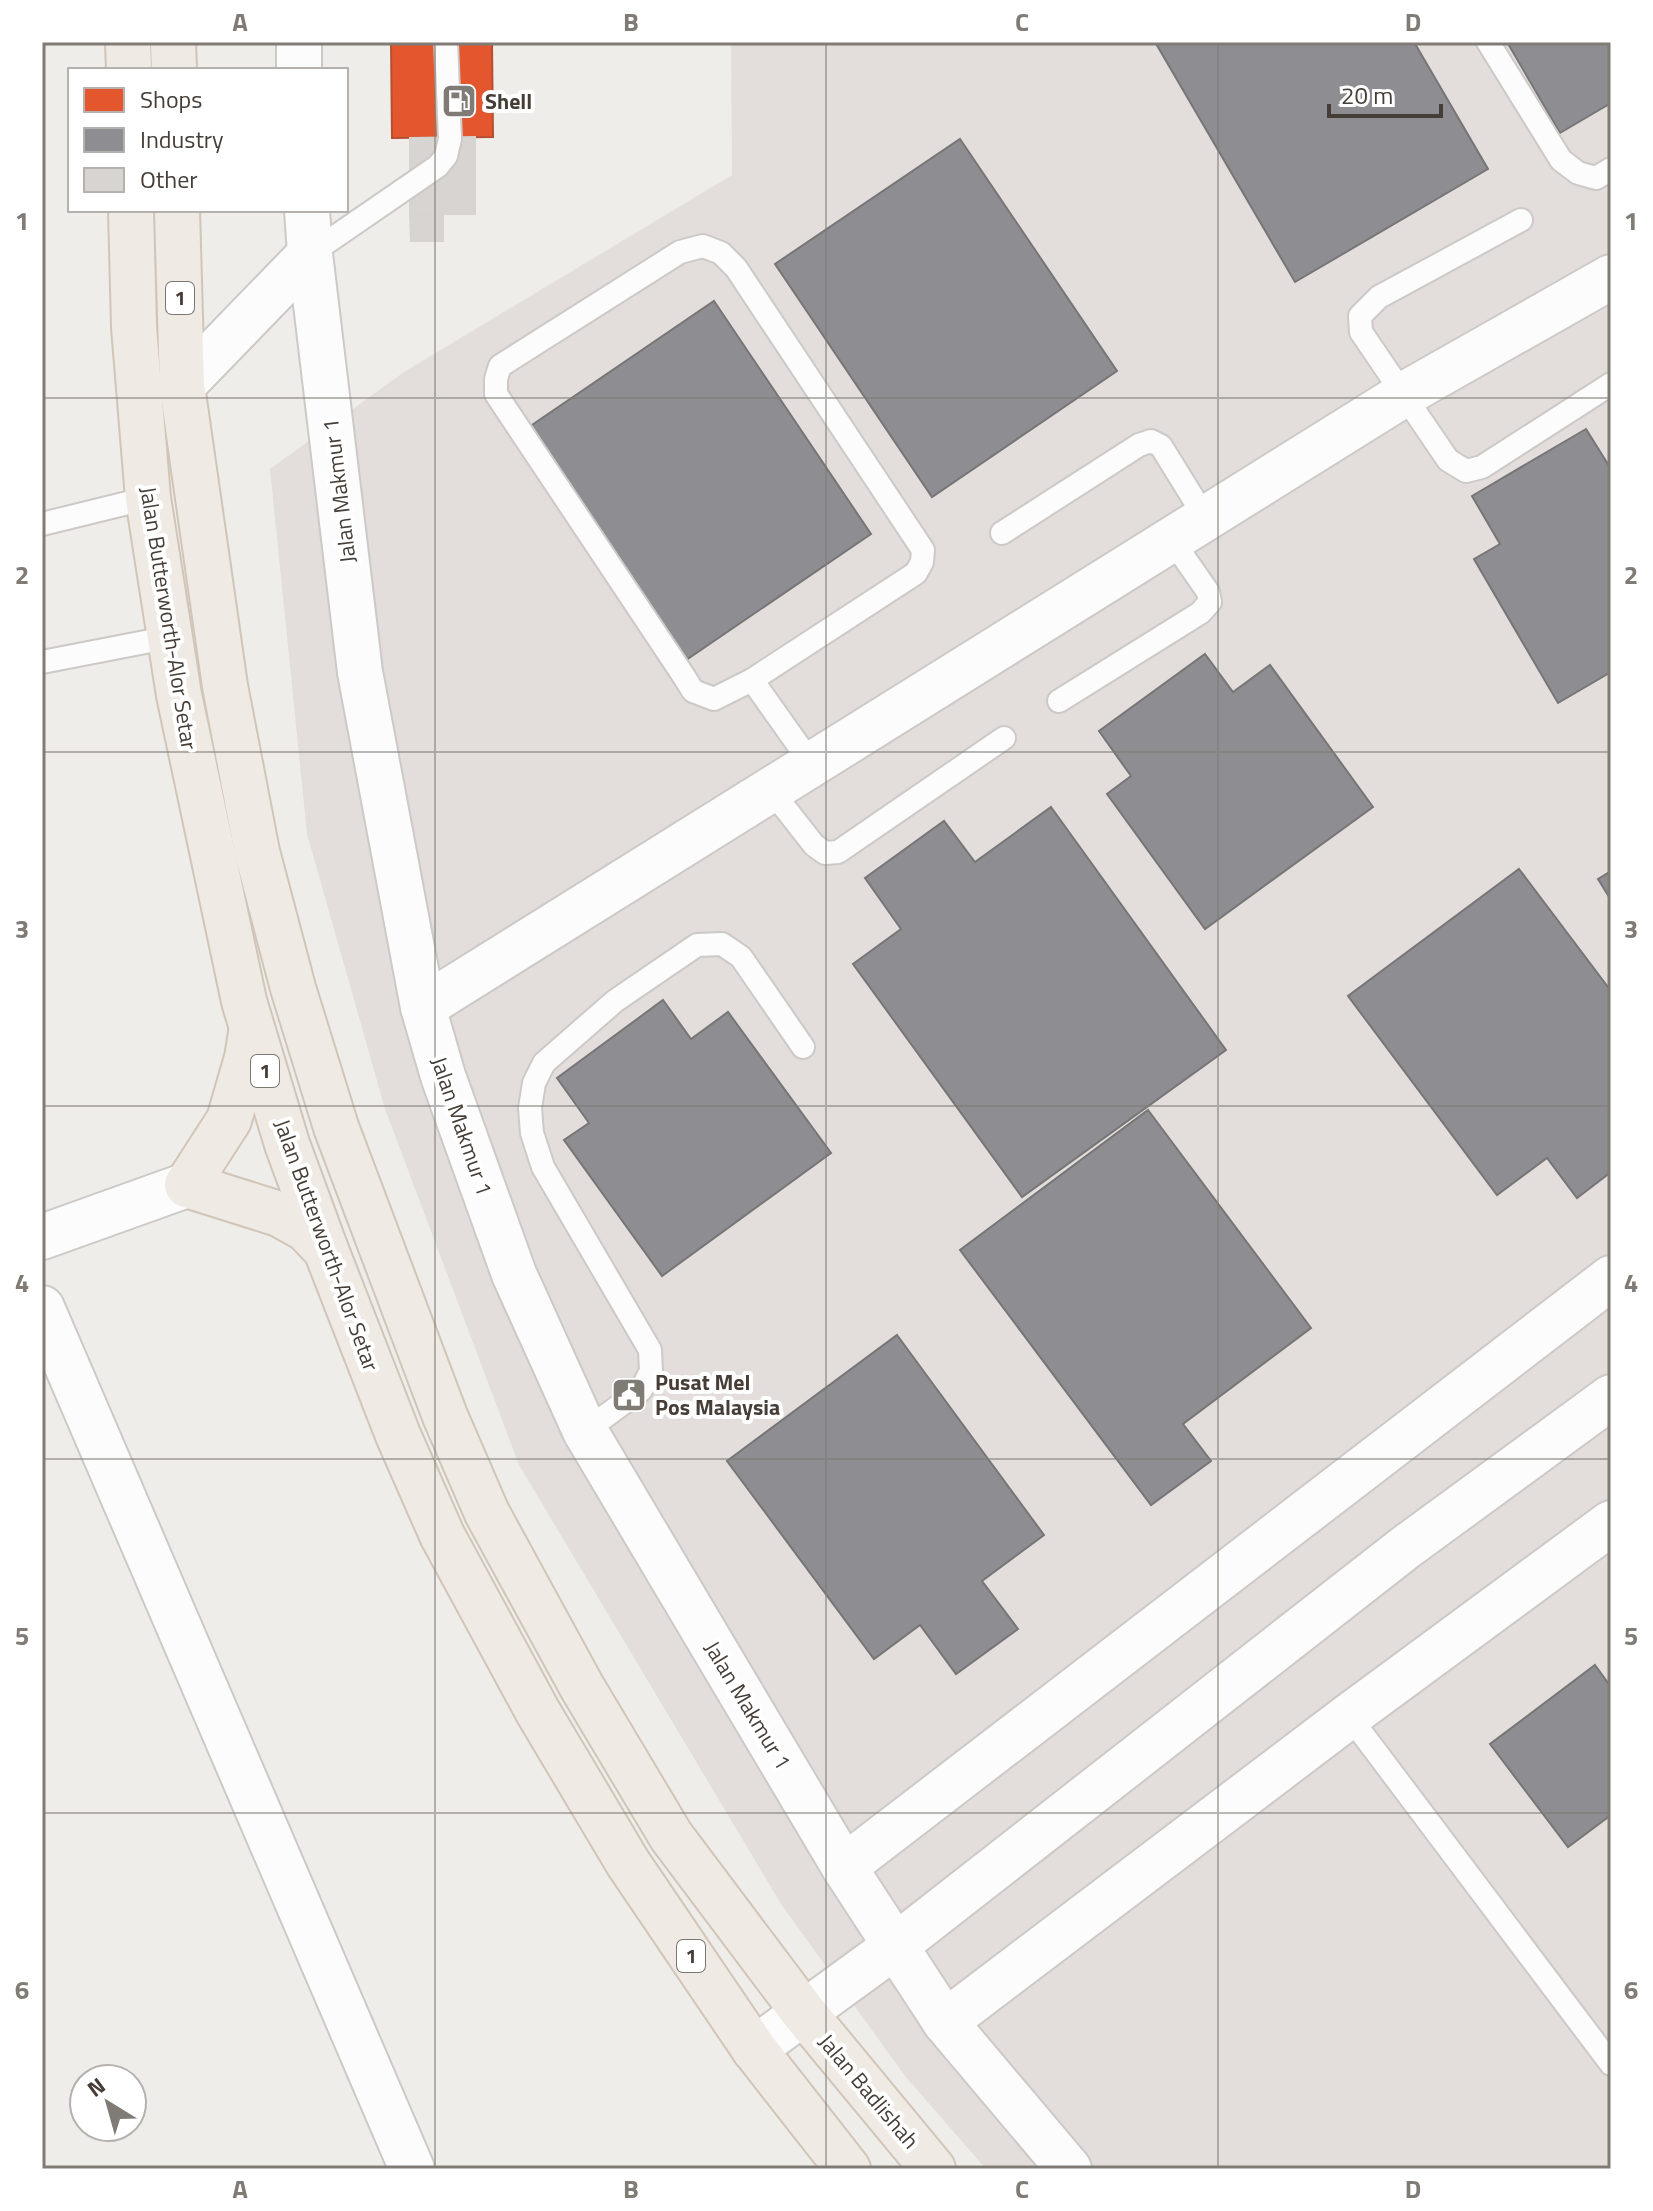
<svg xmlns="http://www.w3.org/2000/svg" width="1653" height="2211" font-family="'Titillium Web',sans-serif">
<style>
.industrial{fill:#e3dedb}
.shops{fill:#e4572e;stroke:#b44f30;stroke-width:2}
.industry{fill:#8d8d92;stroke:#777576;stroke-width:2}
.building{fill:#d7d4d1;stroke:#d7d4d0;stroke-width:2}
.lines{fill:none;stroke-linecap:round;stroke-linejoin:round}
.lane-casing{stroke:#ccc9c6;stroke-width:26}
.street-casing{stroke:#ccc9c6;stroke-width:48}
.primary-casing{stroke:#d1c5b8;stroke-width:48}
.lane{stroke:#fdfcfc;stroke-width:22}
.street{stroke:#fdfcfc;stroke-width:44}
.primary{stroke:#f0eae4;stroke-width:44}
.grid{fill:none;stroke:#807b75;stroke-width:2;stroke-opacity:0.55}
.labels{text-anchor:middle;stroke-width:8;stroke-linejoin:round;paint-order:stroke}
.shield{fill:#fff;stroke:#7d7772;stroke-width:2}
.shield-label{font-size:20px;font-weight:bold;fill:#453d36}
.poi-label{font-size:22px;font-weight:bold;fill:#453d36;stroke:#fff;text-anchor:start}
.street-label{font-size:22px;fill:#453d36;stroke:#fff}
.neatline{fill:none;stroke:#807b75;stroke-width:3}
.grid-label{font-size:26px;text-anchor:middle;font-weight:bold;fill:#807b75}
</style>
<rect width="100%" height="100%" fill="#efedea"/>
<!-- industrial -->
<polygon class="industrial" points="731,42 1611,42 1611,2169 986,2169 905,2076 781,1904 519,1465 385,1109 307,834 270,469 404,372 732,175"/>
<!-- shops -->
<polygon class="shops" points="391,42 492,42 493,137 392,138"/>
<!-- industry -->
<g class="industry">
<polygon points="1155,42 1414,42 1488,169 1295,282"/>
<polygon points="1507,42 1611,42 1611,103 1560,133"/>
<polygon points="960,139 1117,371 932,497 775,264"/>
<polygon points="714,301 871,534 686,660 529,427"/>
<polygon points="1586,429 1611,469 1611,672 1558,703 1474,559 1500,544 1472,496"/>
<polygon points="1205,654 1233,692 1270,665 1373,807 1205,929 1107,794 1131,776 1099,731"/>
<polygon points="1051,807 1226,1050 1022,1197 853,964 901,929 865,878 944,821 975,862"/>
<polygon points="1519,869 1611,991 1611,1172 1577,1198 1547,1158 1497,1195 1348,996"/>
<polygon points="1611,871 1611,900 1598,879"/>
<polygon points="663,1000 691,1039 728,1012 831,1153 662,1276 564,1140 589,1123 557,1078"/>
<polygon points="1148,1110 1311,1328 1183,1424 1211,1461 1151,1505 960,1250"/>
<polygon points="897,1335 1044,1535 982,1581 1018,1629 956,1674 920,1625 874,1659 727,1461"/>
<polygon points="1595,1665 1611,1687 1611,1815 1568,1847 1490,1744"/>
</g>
<!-- building -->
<g class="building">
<polygon points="475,137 475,214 410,214 410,138"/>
<polygon points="410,214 443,214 443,241 411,241"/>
</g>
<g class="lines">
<!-- lane casing -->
<g class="lane-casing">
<g id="lane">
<polyline points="1488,42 1561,160 1578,173 1596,178 1611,169"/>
<polyline points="1521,220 1379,297 1360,316 1361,332 1448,460 1466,471 1482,467 1611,384"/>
<polygon points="703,246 721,253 736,268 923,550 922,562 916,573 752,680 714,699 693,691 685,678 496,394 496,379 500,366 680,252"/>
<polyline points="310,254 438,166 446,156 450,139 446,42"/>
<polyline points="42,524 148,498"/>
<polyline points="1002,533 1139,445 1151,441 1161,446 1206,519"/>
<polyline points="42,662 171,637"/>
<polyline points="752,680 811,763"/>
<polyline points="1059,701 1200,613 1210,602 1208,592 1172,540"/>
<polyline points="770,789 814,845 825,853 838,852 1004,738"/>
<polyline points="585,1431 641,1390 651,1371 650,1350 543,1167 532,1133 530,1108 534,1083 544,1063 615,1001 697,945 722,944 741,957 803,1047"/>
<polyline points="1349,1716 1611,2064"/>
</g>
</g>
<!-- street casing -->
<g class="street-casing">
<g id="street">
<polyline points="299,42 299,70"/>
<polyline points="307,210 310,254 360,672 423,1007 443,1076 514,1274 585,1431 844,1867 945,2022 1069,2169"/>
<polyline points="182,386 310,254"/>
<polyline points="423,1007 1403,395 1611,277"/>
<polyline points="42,1237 187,1185"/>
<polyline points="42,1308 412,2169"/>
<polyline points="844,1867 1611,1278"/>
<polyline points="945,2022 1349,1716 1611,1523"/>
<polyline points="754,2049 894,1947 1406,1547 1611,1397"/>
</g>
</g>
<!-- primary casing -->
<g class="primary-casing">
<g id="primary">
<polyline points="128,42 129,70"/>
<polyline points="173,42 174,70"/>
<polyline points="131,210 134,327 148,498 179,695 244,1001 287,1144 326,1250 398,1435 442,1535 538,1712 628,1863 754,2049 848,2169"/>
<polyline points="177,210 182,386 225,686 257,852 293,988 336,1127 445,1416 487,1513 582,1687 671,1836 804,2013 933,2169"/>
<polyline points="251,1033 247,1058 229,1120 187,1185 279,1214 306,1229 326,1250"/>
</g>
</g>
<!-- lane -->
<use href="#lane" class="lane"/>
<!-- street -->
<use href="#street" class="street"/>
<!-- primary -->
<use href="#primary" class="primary"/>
</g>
<!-- grid -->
<path class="grid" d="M435 42V2169M826 42V2169M1218 42V2169M42 398H1611M42 752H1611M42 1106H1611M42 1459H1611M42 1813H1611"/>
<!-- icons -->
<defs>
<g id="fuel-square" transform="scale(1.8)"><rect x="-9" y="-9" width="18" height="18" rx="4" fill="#807b75" stroke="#fff"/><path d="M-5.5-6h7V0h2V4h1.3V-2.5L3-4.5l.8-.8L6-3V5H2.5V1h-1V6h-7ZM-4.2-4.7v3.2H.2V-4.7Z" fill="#fff"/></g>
<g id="civic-square" transform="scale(1.8)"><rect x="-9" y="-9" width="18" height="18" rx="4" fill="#807b75" stroke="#fff"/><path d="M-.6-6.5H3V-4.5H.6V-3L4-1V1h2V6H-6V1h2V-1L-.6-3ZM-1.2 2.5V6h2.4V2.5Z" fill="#fff"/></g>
</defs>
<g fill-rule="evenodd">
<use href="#fuel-square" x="459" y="101"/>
<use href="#civic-square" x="629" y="1395"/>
</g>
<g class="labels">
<!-- shield labels -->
<g class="shield">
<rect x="166" y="282" width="28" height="32" rx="6"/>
<rect x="251" y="1055" width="28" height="32" rx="6"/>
<rect x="677" y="1940" width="28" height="32" rx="6"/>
</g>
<g class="shield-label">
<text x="180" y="305">1</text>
<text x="265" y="1078">1</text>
<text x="691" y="1963">1</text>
</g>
<!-- poi labels -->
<g class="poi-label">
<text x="485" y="109">Shell</text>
<text x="655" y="1390">Pusat Mel<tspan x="655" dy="25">Pos Malaysia</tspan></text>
</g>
<!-- street labels -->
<g class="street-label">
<text transform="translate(339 491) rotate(-97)" y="8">Jalan Makmur 1</text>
<text transform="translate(169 618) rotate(81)" y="8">Jalan Butterworth-Alor Setar</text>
<text transform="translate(462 1126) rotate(71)" y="8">Jalan Makmur 1</text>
<text transform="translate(327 1245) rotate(70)" y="8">Jalan Butterworth-Alor Setar</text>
<text transform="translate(748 1705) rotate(59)" y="8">Jalan Makmur 1</text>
<text transform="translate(869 2091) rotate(50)" y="8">Jalan Badlishah</text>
</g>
</g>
<!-- border -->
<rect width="1653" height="2211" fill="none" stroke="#ffffff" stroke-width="88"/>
<!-- legend -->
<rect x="68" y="68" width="280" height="144" fill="#ffffff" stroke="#b5b1af" stroke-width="2"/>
<rect x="84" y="88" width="40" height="24" fill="#e4572e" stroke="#b5b1af" stroke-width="2"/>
<text x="140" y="108" font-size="24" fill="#453d36">Shops</text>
<rect x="84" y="128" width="40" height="24" fill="#8d8d92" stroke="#b5b1af" stroke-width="2"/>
<text x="140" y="148" font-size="24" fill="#453d36">Industry</text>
<rect x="84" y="168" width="40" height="24" fill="#d7d4d1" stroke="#b5b1af" stroke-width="2"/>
<text x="140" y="188" font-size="24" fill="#453d36">Other</text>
<!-- north arrow -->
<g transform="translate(108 2103) rotate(323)"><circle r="38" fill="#ffffff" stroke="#b5b1af" stroke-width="2"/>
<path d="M0-6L14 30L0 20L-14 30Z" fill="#807b75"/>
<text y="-12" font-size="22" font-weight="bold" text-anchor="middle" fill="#453d36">N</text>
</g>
<!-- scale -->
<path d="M1329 104v12h112v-12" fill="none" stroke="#453d36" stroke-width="4"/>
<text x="1341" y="104" font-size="24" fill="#453d36" stroke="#ffffff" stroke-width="6" paint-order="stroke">20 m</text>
<rect x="44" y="44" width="1565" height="2123" class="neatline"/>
<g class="grid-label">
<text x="240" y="31">A</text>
<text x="631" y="31">B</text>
<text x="1022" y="31">C</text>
<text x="1413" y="31">D</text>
<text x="22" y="230">1</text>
<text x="1631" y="230">1</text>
<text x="22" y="584">2</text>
<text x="1631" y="584">2</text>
<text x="22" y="938">3</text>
<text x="1631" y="938">3</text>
<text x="22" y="1292">4</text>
<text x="1631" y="1292">4</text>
<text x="22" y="1645">5</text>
<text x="1631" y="1645">5</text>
<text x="22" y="1999">6</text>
<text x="1631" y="1999">6</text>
<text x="240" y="2198">A</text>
<text x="631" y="2198">B</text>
<text x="1022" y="2198">C</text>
<text x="1413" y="2198">D</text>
</g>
</svg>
